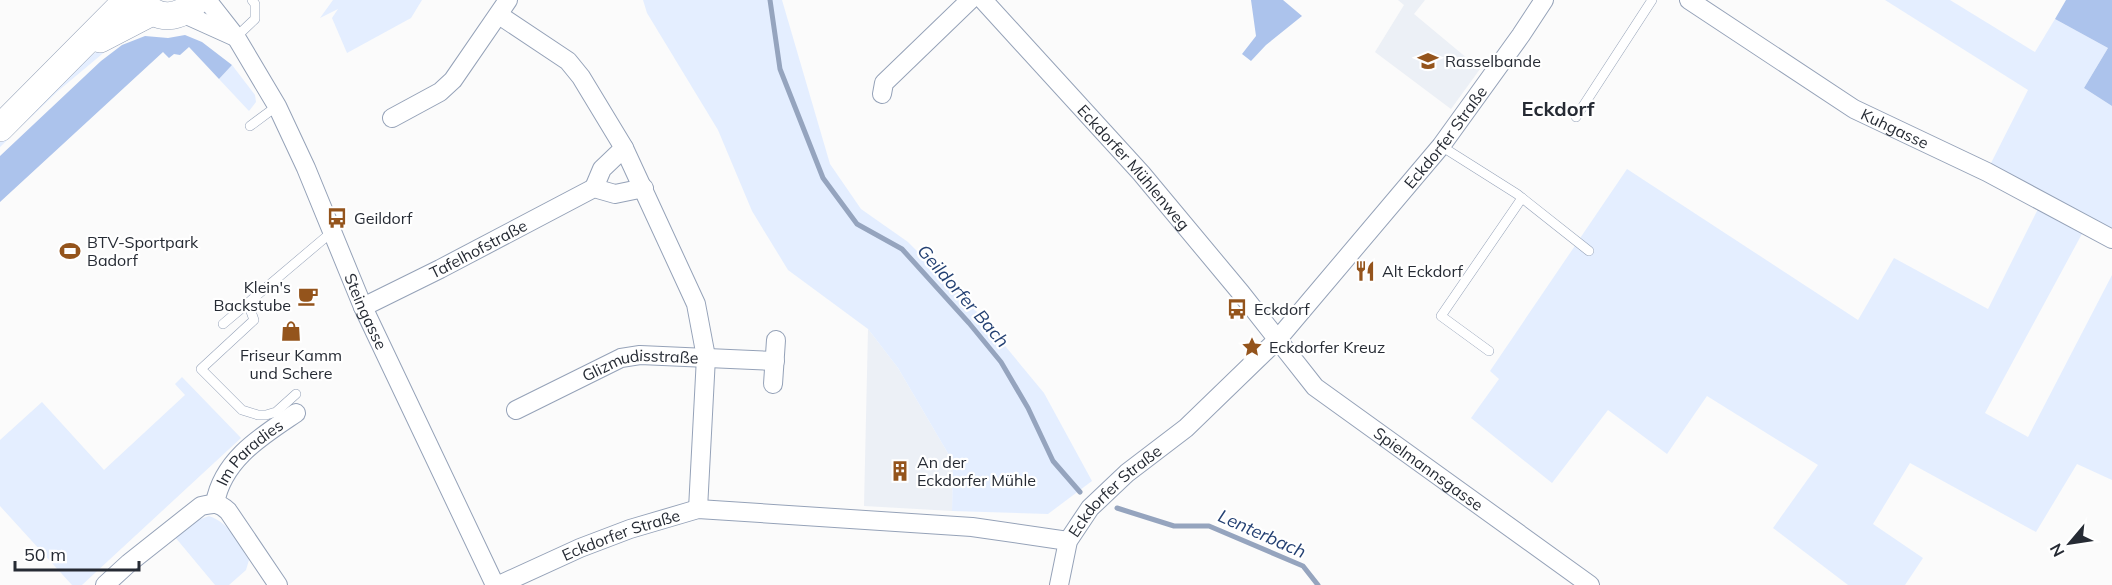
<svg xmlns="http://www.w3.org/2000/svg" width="2112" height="585" font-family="Mulish,sans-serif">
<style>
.built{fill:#ecf0f6}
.green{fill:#e4eeff}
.forest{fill:#acc3ec}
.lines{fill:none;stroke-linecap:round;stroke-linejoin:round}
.stream{stroke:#95a4be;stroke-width:5}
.service-casing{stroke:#95a2b8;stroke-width:10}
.minor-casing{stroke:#95a2b8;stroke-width:20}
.secondary-casing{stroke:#95a2b8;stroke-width:28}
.service{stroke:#fff;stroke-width:9}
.minor{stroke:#fff;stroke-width:18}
.secondary{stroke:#fff;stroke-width:27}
.labels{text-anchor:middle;stroke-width:4.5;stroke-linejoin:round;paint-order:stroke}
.poi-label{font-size:16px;fill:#262b34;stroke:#fff;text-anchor:start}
.street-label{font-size:16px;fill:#262b34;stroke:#fff}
.water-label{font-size:18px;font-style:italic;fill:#244173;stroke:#fff}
.quarter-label{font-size:20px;font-weight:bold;fill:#262b34;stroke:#fff}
</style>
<rect width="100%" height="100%" fill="#fbfbfb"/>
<!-- built -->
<g class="built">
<polygon points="1398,0 1425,0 1414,14 1480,69 1451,109 1375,52 1404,5"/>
<polygon points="868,329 898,368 953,462 952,511 864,506"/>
</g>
<!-- green -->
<g class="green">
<polygon points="333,0 422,0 411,18 347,53 332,18 338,9 320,18"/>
<polygon points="643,0 782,0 830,164 861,209 908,242 972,306 1044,393 1092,481 1048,514 952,511 953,462 898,368 868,329 788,270 752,211 718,130 647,13"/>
<polygon points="1885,0 1950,0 2035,52 2055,19 2108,48 2084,88 2112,106 2112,231 2090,219 1985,413 2028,437 2112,275 2112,480 2077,464 2036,532 1910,463 1873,524 1923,558 1905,585 1848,585 1773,528 1818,465 1707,396 1667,454 1608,410 1552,483 1471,418 1499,379 1490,371 1627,169 1858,320 1894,258 1988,309 2046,193 1989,167 2028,90"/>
<path d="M120 39 58 91 0 147V142C28 115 86 50 120 39Z"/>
<polygon points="232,65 255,95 256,102 249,111 219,79"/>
<polygon points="182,377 241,438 82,585 72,585 0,506 0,440 42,402 104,470 185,395 175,384"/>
<path d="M209 516C230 523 238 543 249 560L246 570 229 585H215L175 537 198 520Z"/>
</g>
<!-- forest -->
<g class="forest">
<polygon points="1251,0 1283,0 1302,16 1266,45 1251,61 1242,54 1256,36"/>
<polygon points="2066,0 2112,0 2112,106 2084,88 2108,48 2055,19"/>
<polygon points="185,35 202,42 232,65 219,79 189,47 180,55 174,54 169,58 163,52 0,202 0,156 101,61 122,45 145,36 168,38"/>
</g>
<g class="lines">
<!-- stream -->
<g class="stream">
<polyline points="770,0 780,69 823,178 857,224 902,249 969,323 1001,362 1028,408 1053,461 1080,492"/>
<polyline points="1117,508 1174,526 1209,526 1303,566 1318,585"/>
</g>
<!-- service casing -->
<g class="service-casing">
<g id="service">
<polyline points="236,37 255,19 255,4 252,0"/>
<polyline points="1576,117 1652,0"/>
<polyline points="250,126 277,106"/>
<polyline points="1441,146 1517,194 1589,251"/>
<polyline points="248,303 254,320 201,369 242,410 258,415 266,415 276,412 296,394"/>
<polyline points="223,324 333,231"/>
<polyline points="1489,351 1441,316 1522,198"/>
</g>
</g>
<!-- minor casing -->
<g class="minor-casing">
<g id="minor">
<path id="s1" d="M207 0 236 37 277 106 306 168 363 307 495 585"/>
<path id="s2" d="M983 0 1141 173 1241 293 1315 387 1590 585"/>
<path id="s3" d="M1689 0 1854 109 1987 172 2112 239"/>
<polyline points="182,13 233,36"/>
<polyline points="499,15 568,61 581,77 624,148 696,304 706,357 698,509"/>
<polyline points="882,94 884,83 970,0"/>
<polyline points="392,118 440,92 453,80 508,0"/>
<polyline points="594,188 602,169 624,148"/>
<path id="s4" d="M363 307 440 269 594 188 615 194 644 188"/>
<polyline points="773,384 776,340"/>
<path id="s5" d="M516 410 621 358 640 355 775 361"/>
<path id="s6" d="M215 503C223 459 262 436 296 413"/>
<path d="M105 585 129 563 201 506C214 503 218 502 228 511L278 585"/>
<path id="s7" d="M499 585 580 548 630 529 698 509 972 527 1068 541"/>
<path id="s8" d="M1059 585 1068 541 1090 508 1127 473 1186 428 1277 340 1441 146 1521 35 1544 0"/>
</g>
</g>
<!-- secondary casing -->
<g class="secondary-casing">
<g id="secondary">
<path d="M141 0C156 23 181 19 197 0"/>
<polyline points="100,39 152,12"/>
<polyline points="0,128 127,0"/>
</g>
</g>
<!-- service -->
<use href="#service" class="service"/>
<!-- minor -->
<use href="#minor" class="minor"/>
<!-- secondary -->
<use href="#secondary" class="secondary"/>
</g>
<!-- icons -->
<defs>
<g id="school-bare" transform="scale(1.62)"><path d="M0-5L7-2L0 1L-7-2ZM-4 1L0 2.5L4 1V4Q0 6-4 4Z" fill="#94541c" stroke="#fff" stroke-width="2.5" paint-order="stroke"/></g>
<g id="bus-bare" transform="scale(1.62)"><path d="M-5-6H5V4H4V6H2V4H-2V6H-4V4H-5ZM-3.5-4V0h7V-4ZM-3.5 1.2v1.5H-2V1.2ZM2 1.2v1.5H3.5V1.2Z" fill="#94541c" stroke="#fff" stroke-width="2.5" paint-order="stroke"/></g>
<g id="stadium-bare" transform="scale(1.62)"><path d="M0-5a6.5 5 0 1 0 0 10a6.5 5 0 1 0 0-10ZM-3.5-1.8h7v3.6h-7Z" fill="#94541c" stroke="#fff" stroke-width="2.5" paint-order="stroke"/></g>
<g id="restaurant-bare" transform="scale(1.62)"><path d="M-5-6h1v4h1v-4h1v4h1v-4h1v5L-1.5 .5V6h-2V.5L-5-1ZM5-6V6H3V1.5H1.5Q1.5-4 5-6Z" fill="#94541c" stroke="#fff" stroke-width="2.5" paint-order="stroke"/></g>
<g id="cafe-bare" transform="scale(1.62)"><path d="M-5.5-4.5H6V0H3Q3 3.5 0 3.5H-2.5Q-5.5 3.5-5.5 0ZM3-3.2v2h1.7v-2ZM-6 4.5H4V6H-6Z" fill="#94541c" stroke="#fff" stroke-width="2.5" paint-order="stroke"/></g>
<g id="shop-bare" transform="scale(1.62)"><path d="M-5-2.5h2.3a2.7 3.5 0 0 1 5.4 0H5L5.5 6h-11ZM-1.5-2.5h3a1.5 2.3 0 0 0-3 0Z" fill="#94541c" stroke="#fff" stroke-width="2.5" paint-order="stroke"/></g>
<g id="sight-bare" transform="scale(1.62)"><path d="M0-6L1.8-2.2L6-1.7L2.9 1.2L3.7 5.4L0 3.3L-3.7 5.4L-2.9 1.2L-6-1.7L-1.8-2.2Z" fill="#94541c" stroke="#fff" stroke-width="2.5" paint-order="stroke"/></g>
<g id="building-bare" transform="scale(1.62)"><path d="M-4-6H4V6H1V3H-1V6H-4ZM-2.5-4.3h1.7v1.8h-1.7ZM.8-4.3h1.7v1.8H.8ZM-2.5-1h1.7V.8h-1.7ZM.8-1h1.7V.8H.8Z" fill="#94541c" stroke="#fff" stroke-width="2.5" paint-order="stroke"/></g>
</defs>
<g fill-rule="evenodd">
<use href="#school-bare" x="1428" y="61"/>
<use href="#bus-bare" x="337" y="218"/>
<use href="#stadium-bare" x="70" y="251"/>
<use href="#restaurant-bare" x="1365" y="271"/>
<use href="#cafe-bare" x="308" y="296"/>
<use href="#bus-bare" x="1237" y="309"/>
<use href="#shop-bare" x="291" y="331"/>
<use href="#sight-bare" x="1252" y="347"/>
<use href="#building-bare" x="900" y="471"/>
</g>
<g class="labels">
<!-- poi labels -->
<g class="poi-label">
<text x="1445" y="67">Rasselbande</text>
<text x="354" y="224">Geildorf</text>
<text x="87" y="248">BTV-Sportpark<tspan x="87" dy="18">Badorf</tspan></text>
<text x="1382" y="277">Alt Eckdorf</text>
<text x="291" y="293" text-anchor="end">Klein's<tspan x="291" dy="18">Backstube</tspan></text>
<text x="1254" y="315">Eckdorf</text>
<text x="1269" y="353">Eckdorfer Kreuz</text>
<text x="291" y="361" text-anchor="middle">Friseur Kamm<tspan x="291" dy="18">und Schere</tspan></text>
<text x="917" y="468">An der<tspan x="917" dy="18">Eckdorfer Mühle</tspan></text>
</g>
<!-- street labels -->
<g class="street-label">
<text dy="6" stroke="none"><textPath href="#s3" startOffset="243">Kuhgasse</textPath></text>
<text dy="6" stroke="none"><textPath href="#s8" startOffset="600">Eckdorfer Straße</textPath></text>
<text dy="6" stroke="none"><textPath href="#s2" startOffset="225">Eckdorfer Mühlenweg</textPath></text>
<text dy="6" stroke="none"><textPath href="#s4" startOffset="129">Tafelhofstraße</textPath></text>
<text dy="6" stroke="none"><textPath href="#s1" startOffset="351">Steingasse</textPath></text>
<text dy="6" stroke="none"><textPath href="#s5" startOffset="135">Glizmudisstraße</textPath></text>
<text dy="6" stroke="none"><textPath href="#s6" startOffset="63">Im Paradies</textPath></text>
<text dy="6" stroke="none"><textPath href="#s2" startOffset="650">Spielmannsgasse</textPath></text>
<text dy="6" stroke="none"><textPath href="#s8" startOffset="114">Eckdorfer Straße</textPath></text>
<text dy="6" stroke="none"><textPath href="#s7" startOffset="132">Eckdorfer Straße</textPath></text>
</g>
<!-- water labels -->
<g class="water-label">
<text transform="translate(963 296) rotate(49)" y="6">Geildorfer Bach</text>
<text transform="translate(1262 534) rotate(24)" y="6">Lenterbach</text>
</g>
<!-- quarter labels -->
<g class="quarter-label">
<text x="1558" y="116">Eckdorf</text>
</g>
</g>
<!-- north arrow -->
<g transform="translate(2070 543) rotate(241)" stroke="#ffffff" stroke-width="4.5" paint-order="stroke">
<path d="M0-4.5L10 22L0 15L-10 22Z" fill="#262b34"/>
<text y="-9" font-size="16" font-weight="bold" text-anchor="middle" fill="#262b34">N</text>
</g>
<!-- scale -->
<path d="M15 561v9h124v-9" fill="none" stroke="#262b34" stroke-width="3"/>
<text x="24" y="561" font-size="18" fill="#262b34" stroke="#ffffff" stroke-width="4.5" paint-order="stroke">50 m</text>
</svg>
